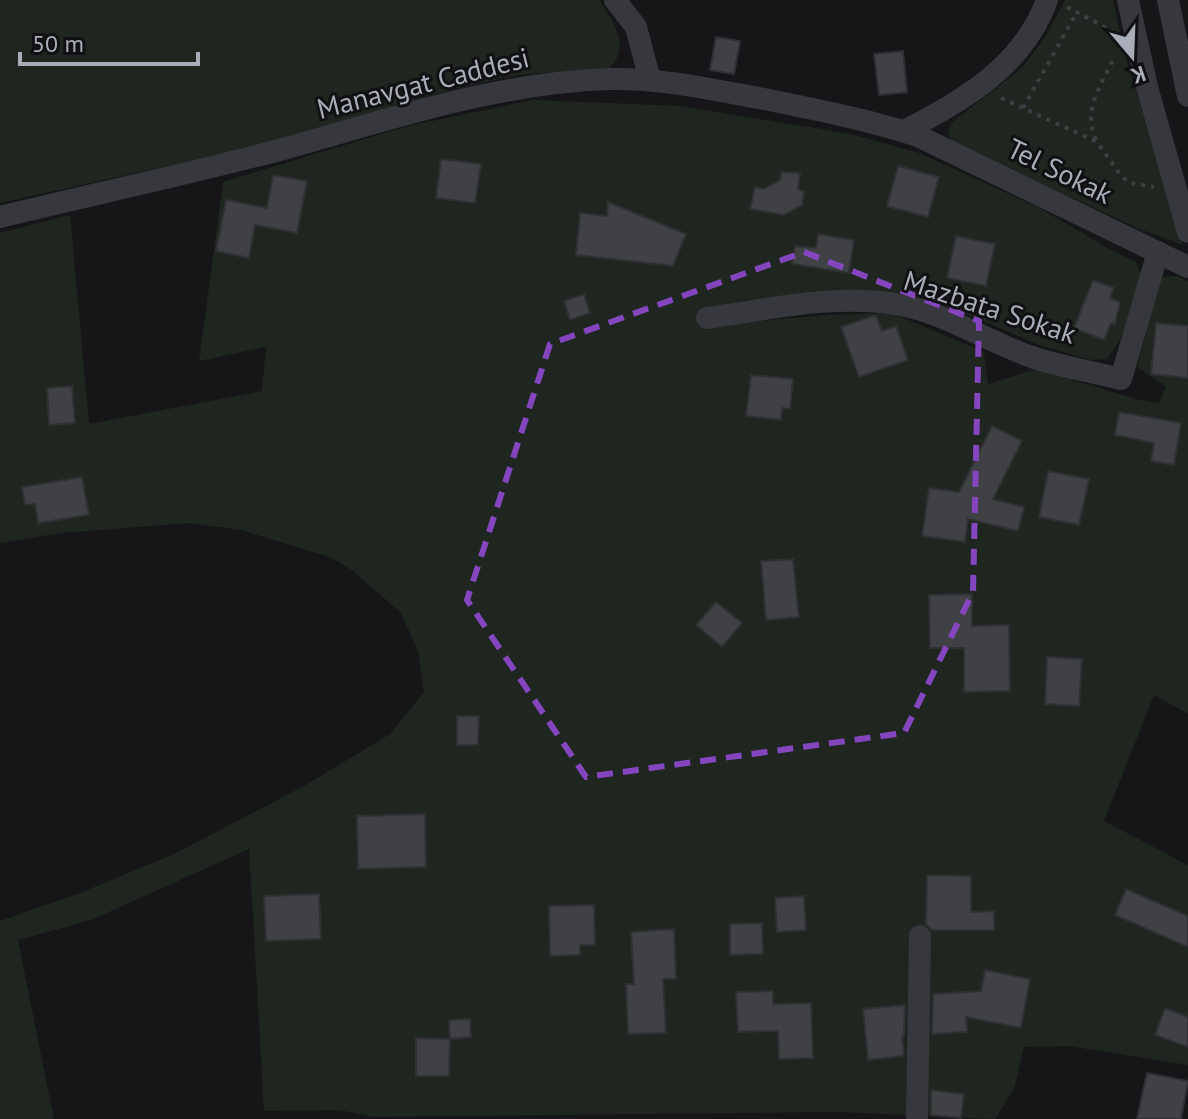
<svg xmlns="http://www.w3.org/2000/svg" width="1188" height="1119" font-family="'PT Sans',sans-serif">
<style>
.green{fill:#1e261f}
.building{fill:#404145;stroke:#303034;stroke-width:2}
.lines{fill:none;stroke-linecap:round;stroke-linejoin:round}
.path{stroke:#3d3f44;stroke-width:4;stroke-dasharray:4 6;stroke-linecap:butt}
.street{stroke:#37383d;stroke-width:22}
.marked{fill:none;stroke:#8446be;stroke-width:6;stroke-dasharray:16 10;stroke-linejoin:round}
.labels{text-anchor:middle;stroke-width:6;stroke-linejoin:round;paint-order:stroke}
.street-label{font-size:28px;fill:#a8adb8;stroke:#111113}
</style>
<rect width="100%" height="100%" fill="#161618"/>
<!-- green -->
<g class="green">
<path d="M0 0H599C613 20 632 47 609 68L517 75 443 92 245 149 0 203Z"/>
<polygon points="1065,0 1113,0 1124,52 1183,245 1137,228 951,141 948,133 951,123 1022,68 1045,37"/>
<path d="M534 100 681 106 851 134 919 153 1038 207 1113 251 1136 262C1140 269 1142 279 1141 288 1139 305 1118 346 1107 359L1091 360 1039 345 971 316 926 301 818 292 746 300 697 312 698 326 827 315 892 313 984 352 988 384 1036 369 1136 399 1159 403 1166 387 1137 367 1161 277 1176 276 1188 281V714L1154 695 1104 821 1188 865V1065L1069 1046 1024 1047 1014 1089 995 1119 839 1112 374 1117 339 1110 264 1111 249 849 91 920 18 940 54 1119H0V921L80 893 174 854 304 786 390 734 424 692 418 651 401 613 353 571 330 557 241 530 190 523 61 533 0 543V233L70 215 89 424 262 391 266 347 199 361 223 182 408 126Z"/>
</g>
<!-- building -->
<g class="building">
<polygon points="716,37 740,41 734,74 710,70"/>
<polygon points="903,51 907,92 879,95 874,54"/>
<polygon points="441,159 481,164 475,203 436,198"/>
<polygon points="898,166 939,177 928,217 887,206"/>
<polygon points="781,172 800,173 798,190 804,191 802,205 784,215 750,209 755,187 764,189 780,180"/>
<polygon points="273,175 307,181 297,233 255,225 249,258 216,251 226,200 267,208"/>
<polygon points="608,202 686,234 673,266 576,255 580,213 607,216"/>
<polygon points="818,234 854,240 849,273 792,264 795,246 816,248"/>
<polygon points="956,236 995,244 986,286 947,278"/>
<polygon points="1093,280 1114,288 1110,298 1120,302 1115,324 1111,323 1104,340 1074,328"/>
<polygon points="584,294 590,313 570,320 564,301"/>
<polygon points="873,316 876,316 882,331 896,326 908,360 859,377 841,327"/>
<polygon points="1156,323 1188,326 1188,378 1151,374"/>
<polygon points="751,375 793,379 790,409 782,408 781,420 746,416"/>
<polygon points="72,386 75,423 49,425 47,388"/>
<polygon points="1119,412 1181,423 1174,465 1151,461 1154,443 1115,435"/>
<polygon points="992,426 1022,441 993,499 1024,507 1018,531 968,519 965,542 922,536 929,488 959,492"/>
<polygon points="1048,471 1089,479 1079,525 1039,517"/>
<polygon points="82,477 89,515 38,523 35,504 25,505 22,487"/>
<polygon points="793,559 799,617 766,620 761,561"/>
<polygon points="972,594 972,626 1009,625 1010,691 964,692 964,648 930,648 929,595"/>
<polygon points="716,602 742,623 722,647 696,625"/>
<polygon points="1047,657 1082,659 1079,706 1045,704"/>
<polygon points="457,716 479,716 478,745 457,745"/>
<polygon points="425,814 426,867 358,869 357,816"/>
<polygon points="927,875 971,876 971,912 994,911 994,930 932,930 926,924"/>
<polygon points="1126,889 1188,916 1188,947 1115,915"/>
<polygon points="319,894 321,939 266,941 264,896"/>
<polygon points="804,896 806,930 777,932 775,898"/>
<polygon points="594,905 595,945 580,945 580,955 550,956 549,906"/>
<polygon points="762,923 763,954 730,955 730,924"/>
<polygon points="674,929 676,979 663,979 666,1033 628,1034 626,984 634,984 631,932"/>
<polygon points="985,970 1030,979 1021,1028 966,1017 967,1032 932,1034 933,994 981,991"/>
<polygon points="773,991 773,1004 811,1003 813,1058 779,1059 778,1031 738,1032 736,992"/>
<polygon points="905,1005 904,1036 902,1036 904,1056 868,1060 863,1009"/>
<polygon points="1165,1008 1188,1017 1188,1047 1155,1035"/>
<polygon points="470,1019 471,1037 450,1039 449,1020"/>
<polygon points="416,1038 450,1039 449,1076 416,1076"/>
<polygon points="1147,1073 1188,1081 1181,1119 1137,1119"/>
<polygon points="931,1090 964,1094 961,1118 931,1115"/>
</g>
<g class="lines">
<!-- path -->
<g class="path">
<polyline points="1067,7 1112,31"/>
<polyline points="1001,98 1097,142 1122,177 1130,183 1154,187"/>
<polyline points="1023,108 1077,12"/>
<path d="M1096 140C1082 109 1102 84 1115 56"/>
</g>
<!-- street -->
<g class="street">
<polyline points="615,0 636,27 650,80"/>
<polyline points="1128,0 1147,87 1188,232"/>
<polyline points="1168,0 1188,96"/>
<path d="M904 131C963 101 1023 66 1047 0"/>
<path d="M0 217C94 194 189 174 283 149 392 119 494 83 609 79 660 78 709 89 759 98 812 109 866 119 918 136L1188 267"/>
<path d="M707 318C770 309 838 293 901 305 947 314 988 342 1032 357 1060 367 1091 371 1121 379L1158 252"/>
<polyline points="917,1119 920,936"/>
</g>
</g>
<!-- marked area -->
<path class="marked" d="M804 252 979 321 973 592 904 733 586 777 467 600 550 344Z"/>
<g class="labels">
<!-- street labels -->
<g class="street-label">
<text transform="translate(423 83) rotate(-14)" y="10">Manavgat Caddesi</text>
<text transform="translate(1060 171) rotate(26)" y="10">Tel Sokak</text>
<text transform="translate(990 307) rotate(18)" y="10">Mazbata Sokak</text>
</g>
</g>
<!-- north arrow -->
<g transform="translate(1132 56) rotate(161)" stroke="#111113" stroke-width="6" paint-order="stroke">
<path d="M0-6L14 30L0 20L-14 30Z" fill="#a8adb8"/>
<text y="-12" font-size="22" font-weight="bold" text-anchor="middle" fill="#a8adb8">K</text>
</g>
<!-- scale -->
<path d="M20 52v12h178v-12" fill="none" stroke="#a8adb8" stroke-width="4"/>
<text x="32" y="52" font-size="24" fill="#a8adb8" stroke="#111113" stroke-width="6" paint-order="stroke">50 m</text>
</svg>
